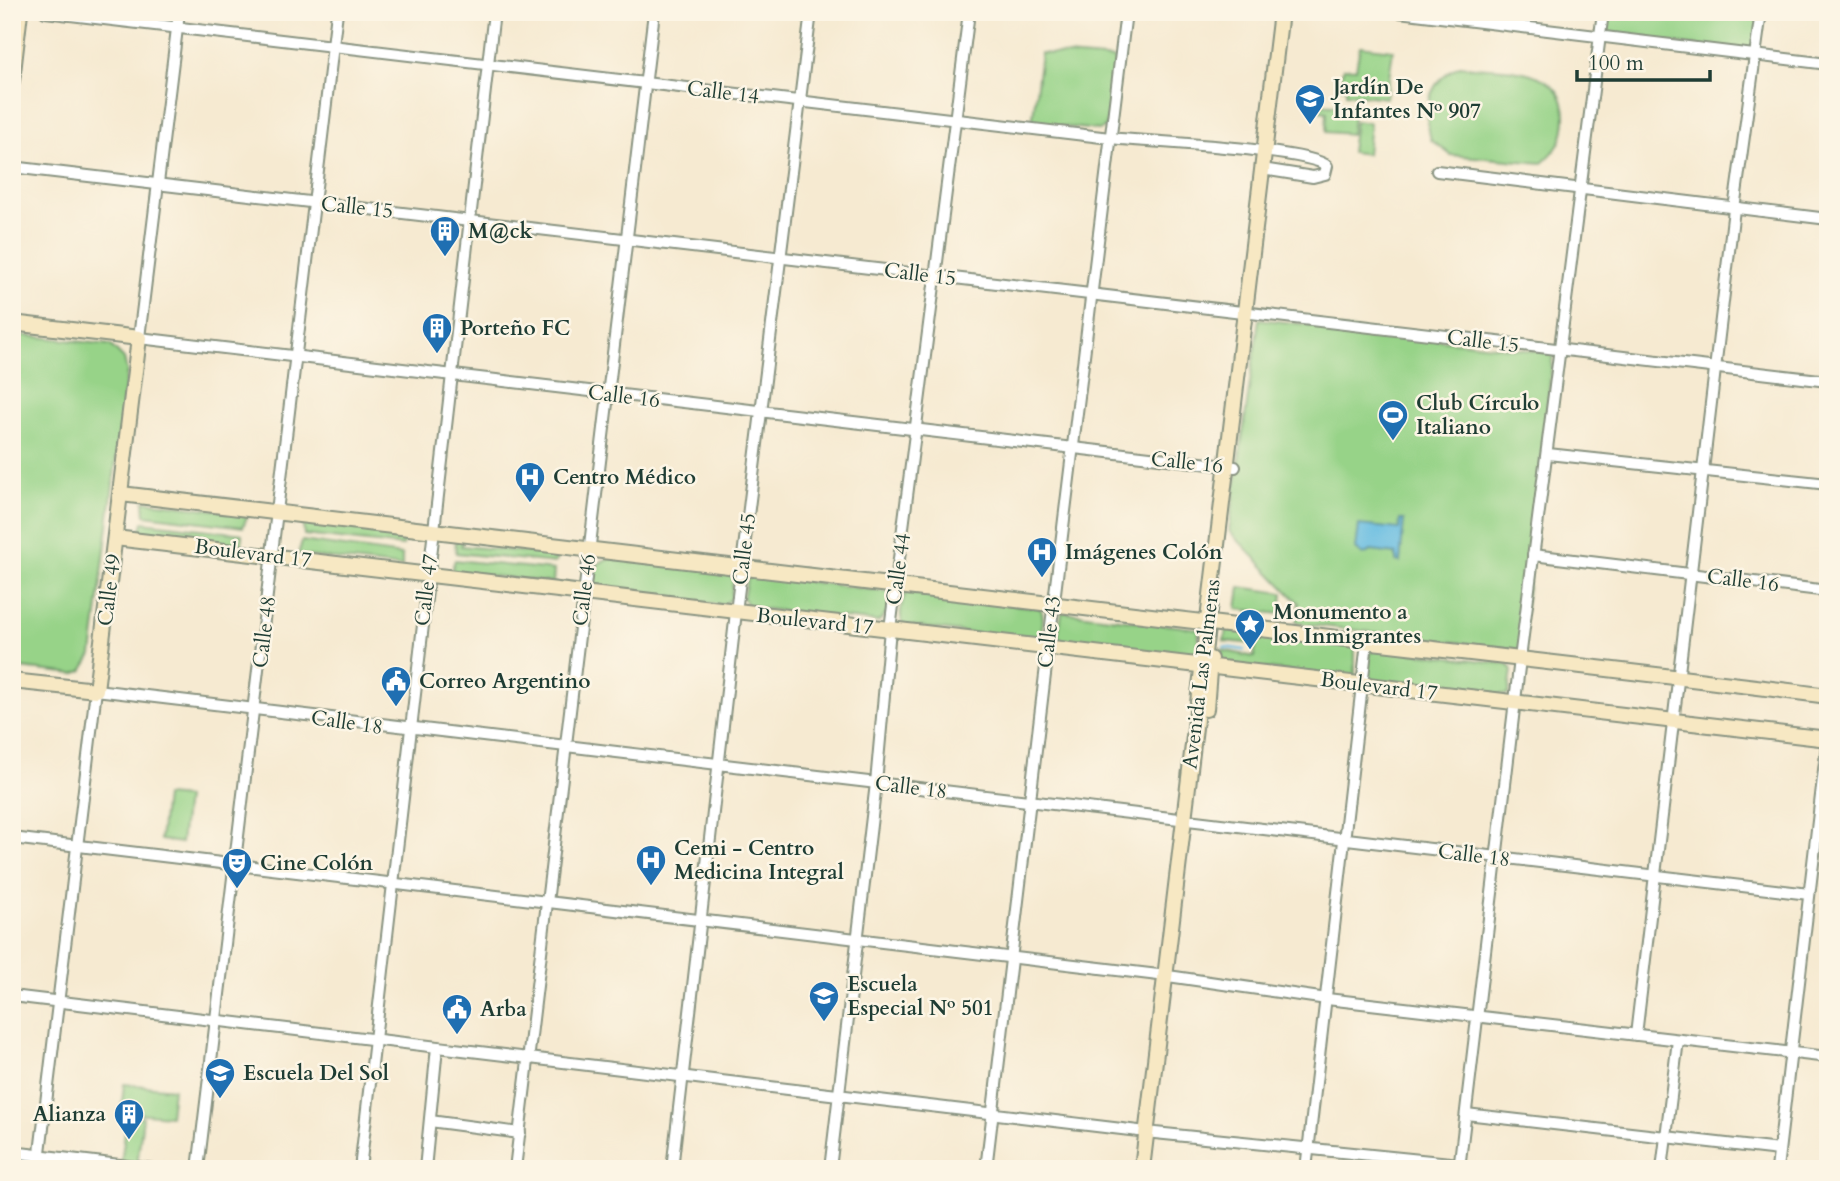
<svg xmlns="http://www.w3.org/2000/svg" width="1840" height="1181" font-family="Cardo,serif">
<style>
.green{fill:#97d388;stroke:#5b885e;stroke-width:2}
.water{fill:#64bbe1;stroke:#427c8a;stroke-width:2}
.lines{fill:none;stroke-linecap:round;stroke-linejoin:round}
.stream{stroke:#64bbe1;stroke-width:2.5}
.street-casing{stroke:#8a9482;stroke-width:14}
.secondary-casing{stroke:#8a9482;stroke-width:18}
.street{stroke:#fff;stroke-width:10}
.secondary{stroke:#f7e8c3;stroke-width:14}
.labels{text-anchor:middle;stroke-width:5;stroke-linejoin:round;paint-order:stroke}
.poi-label{font-size:21px;font-weight:bold;fill:#1f3d34;stroke:#fcf5e5;text-anchor:start}
.street-label{font-size:21px;fill:#1f3d34;stroke:#fcf5e5}
</style>
<rect width="100%" height="100%" fill="#fcf5e5"/>
<filter id="ink" filterUnits="userSpaceOnUse"><feTurbulence type="fractalNoise" baseFrequency=".0143" numOctaves="2"/><feDisplacementMap in="SourceGraphic" scale="14" xChannelSelector="R" yChannelSelector="G"/><feConvolveMatrix kernelMatrix="1 2 1 2 8 2 1 2 1" color-interpolation-filters="sRGB"/></filter>
<filter id="wash" filterUnits="userSpaceOnUse"><feTurbulence type="fractalNoise" baseFrequency=".00686" numOctaves="4" result="noise"/><feDisplacementMap in="SourceGraphic" scale="28" xChannelSelector="R" yChannelSelector="G"/><feGaussianBlur stdDeviation="1.57" result="paint"/><feColorMatrix in="noise" values="0 0 0 0 0 0 0 0 0 0 0 0 0 0 0 0 0 1.4 0 .05"/><feComposite in="paint" operator="in"/></filter>
<g filter="url(#wash)">
<rect width="100%" height="100%" fill="#f6ead1"/>
<!-- green -->
<g class="green">
<polygon points="1603,12 1761,12 1757,53 1601,35"/>
<polygon points="1360,46 1393,50 1386,98 1346,93 1346,88 1340,87 1343,68 1356,69"/>
<polygon points="1041,53 1115,59 1106,127 1100,130 1032,124"/>
<path d="M1459 66C1497 70 1564 63 1565 116 1565 138 1558 150 1542 163L1451 155 1431 140C1423 109 1428 81 1459 66Z"/>
<polygon points="1320,104 1354,107 1351,134 1326,132 1327,112 1319,111"/>
<polygon points="1355,121 1370,123 1367,154 1351,152"/>
<polygon points="1259,319 1553,353 1521,650 1296,623 1299,603 1229,531"/>
<polygon points="12,334 110,345 124,359 127,371 92,655 82,671 74,674 12,667"/>
<polygon points="144,501 248,514 243,527 145,515"/>
<polygon points="303,521 407,533 403,546 304,535"/>
<polygon points="143,522 242,534 242,548 139,535"/>
<polygon points="455,539 463,540 461,546 550,554 554,549 559,550 555,563 456,553"/>
<polygon points="302,541 402,555 402,567 298,555"/>
<path d="M610 558 728 571 733 579 731 599 723 605 598 590C589 576 593 563 610 558Z"/>
<polygon points="455,560 554,570 553,583 451,571"/>
<polygon points="752,574 890,592 888,612 878,622 748,607 743,597 747,580"/>
<polygon points="1240,587 1283,593 1281,614 1237,609"/>
<path d="M907 592 1040 608C1045 616 1043 635 1035 641L904 625C898 618 901 599 907 592Z"/>
<polygon points="1062,612 1199,629 1197,658 1064,644 1058,635"/>
<polygon points="1226,630 1355,646 1355,675 1352,678 1220,664 1222,650 1254,657 1256,644 1224,641"/>
<polygon points="1375,648 1508,664 1512,670 1509,692 1508,695 1371,681 1368,674 1369,654"/>
<polygon points="165,796 186,798 181,843 160,840"/>
<polygon points="124,1084 173,1089 170,1116 121,1112"/>
<polygon points="127,1115 143,1117 137,1165 121,1164"/>
</g>
<!-- water -->
<polygon class="water" points="1400,520 1404,520 1400,562 1396,561 1396,554 1371,551 1363,555 1356,549 1359,525 1399,529"/>
<g class="lines">
<!-- stream -->
<polyline class="stream" points="1224,647 1244,650"/>
</g>
</g>
<g filter="url(#ink)">
<g class="lines">
<!-- street casing -->
<g class="street-casing">
<g id="street">
<path d="M45 12 1110 138C1146 142 1309 149 1327 166L1325 174 1313 177 1262 169"/>
<polyline points="179,12 139,338 1235,467"/>
<polyline points="1399,12 1828,64"/>
<polyline points="12,167 1828,381"/>
<polyline points="1437,171 1828,219"/>
<polyline points="1548,454 1828,484"/>
<polyline points="1533,555 1828,591"/>
<polyline points="12,838 1175,977 1327,999 1828,1057"/>
<polyline points="12,996 1155,1133 1460,1164"/>
<polyline points="1636,1035 1734,209 1761,12"/>
<polyline points="1466,1114 1779,1150"/>
<polyline points="430,1121 520,1133"/>
<polyline points="12,1152 153,1169"/>
<polyline points="38,1169 96,690 1809,894"/>
<polyline points="198,1169 337,12"/>
<polyline points="360,1169 494,12"/>
<polyline points="425,1169 437,1047"/>
<polyline points="515,1169 654,12"/>
<polyline points="672,1169 736,612 811,12"/>
<polyline points="830,1169 876,783 890,629 969,12"/>
<path d="M986 1169C1031 783 1079 398 1126 12"/>
<polyline points="1306,1169 1367,642"/>
<polyline points="1459,1169 1520,659 1603,12"/>
<polyline points="1662,1169 1678,1040"/>
<polyline points="1777,1169 1828,736"/>
</g>
</g>
<!-- secondary casing -->
<g class="secondary-casing">
<g id="secondary">
<polyline points="12,81 20,12"/>
<polyline points="12,323 139,338 96,690 12,681"/>
<path d="M121 494C481 534 841 581 1202 622 1410 647 1619 669 1828 696"/>
<polyline points="115,538 1828,739"/>
<polyline points="1206,709 1210,659"/>
<polyline points="1142,1169 1281,12"/>
</g>
</g>
<!-- street -->
<use href="#street" class="street"/>
<!-- secondary -->
<use href="#secondary" class="secondary"/>
</g>
</g>
<!-- icons -->
<defs>
<g id="school-pin" transform="scale(1.575)"><path d="M0 17L-7.5 6A9.5 9.5 0 1 1 7.5 6Z" fill="#1f6fb2" stroke="#fcf5e5"/><path d="M0-5L7-2L0 1L-7-2ZM-4 1L0 2.5L4 1V4Q0 6-4 4Z" fill="#fff"/></g>
<g id="building-pin" transform="scale(1.575)"><path d="M0 17L-7.5 6A9.5 9.5 0 1 1 7.5 6Z" fill="#1f6fb2" stroke="#fcf5e5"/><path d="M-4-6H4V6H1V3H-1V6H-4ZM-2.5-4.3h1.7v1.8h-1.7ZM.8-4.3h1.7v1.8H.8ZM-2.5-1h1.7V.8h-1.7ZM.8-1h1.7V.8H.8Z" fill="#fff"/></g>
<g id="stadium-pin" transform="scale(1.575)"><path d="M0 17L-7.5 6A9.5 9.5 0 1 1 7.5 6Z" fill="#1f6fb2" stroke="#fcf5e5"/><path d="M0-5a6.5 5 0 1 0 0 10a6.5 5 0 1 0 0-10ZM-3.5-1.8h7v3.6h-7Z" fill="#fff"/></g>
<g id="hospital-pin" transform="scale(1.575)"><path d="M0 17L-7.5 6A9.5 9.5 0 1 1 7.5 6Z" fill="#1f6fb2" stroke="#fcf5e5"/><path d="M-5-5h3v3.5h4V-5h3V5h-3V1.5h-4V5h-3Z" fill="#fff"/></g>
<g id="sight-pin" transform="scale(1.575)"><path d="M0 17L-7.5 6A9.5 9.5 0 1 1 7.5 6Z" fill="#1f6fb2" stroke="#fcf5e5"/><path d="M0-6L1.8-2.2L6-1.7L2.9 1.2L3.7 5.4L0 3.3L-3.7 5.4L-2.9 1.2L-6-1.7L-1.8-2.2Z" fill="#fff"/></g>
<g id="civic-pin" transform="scale(1.575)"><path d="M0 17L-7.5 6A9.5 9.5 0 1 1 7.5 6Z" fill="#1f6fb2" stroke="#fcf5e5"/><path d="M-.6-6.5H3V-4.5H.6V-3L4-1V1h2V6H-6V1h2V-1L-.6-3ZM-1.2 2.5V6h2.4V2.5Z" fill="#fff"/></g>
<g id="theatre-pin" transform="scale(1.575)"><path d="M0 17L-7.5 6A9.5 9.5 0 1 1 7.5 6Z" fill="#1f6fb2" stroke="#fcf5e5"/><path d="M-5-5.5Q0-4 5-5.5V0Q5 5 0 6Q-5 5-5 0ZM-3.3-2.5H-1v1.5H-3.3ZM1-2.5H3.3v1.5H1ZM-2.8 1Q0 5.5 2.8 1Z" fill="#fff"/></g>
</defs>
<g fill-rule="evenodd">
<use href="#school-pin" x="1310" y="99"/>
<use href="#building-pin" x="445" y="231"/>
<use href="#building-pin" x="437" y="328"/>
<use href="#stadium-pin" x="1393" y="415"/>
<use href="#hospital-pin" x="530" y="477"/>
<use href="#hospital-pin" x="1042" y="552"/>
<use href="#sight-pin" x="1250" y="624"/>
<use href="#civic-pin" x="396" y="681"/>
<use href="#hospital-pin" x="651" y="860"/>
<use href="#theatre-pin" x="237" y="863"/>
<use href="#school-pin" x="824" y="996"/>
<use href="#civic-pin" x="457" y="1009"/>
<use href="#school-pin" x="220" y="1073"/>
<use href="#building-pin" x="129" y="1114"/>
</g>
<g class="labels">
<!-- poi labels -->
<g class="poi-label">
<text x="1333" y="94">Jardín De<tspan x="1333" dy="24">Infantes Nº 907</tspan></text>
<text x="468" y="238">M@ck</text>
<text x="460" y="335">Porteño FC</text>
<text x="1416" y="410">Club Círculo<tspan x="1416" dy="24">Italiano</tspan></text>
<text x="553" y="484">Centro Médico</text>
<text x="1065" y="559">Imágenes Colón</text>
<text x="1273" y="619">Monumento a<tspan x="1273" dy="24">los Inmigrantes</tspan></text>
<text x="419" y="688">Correo Argentino</text>
<text x="674" y="855">Cemi - Centro<tspan x="674" dy="24">Medicina Integral</tspan></text>
<text x="260" y="870">Cine Colón</text>
<text x="847" y="991">Escuela<tspan x="847" dy="24">Especial Nº 501</tspan></text>
<text x="480" y="1016">Arba</text>
<text x="243" y="1080">Escuela Del Sol</text>
<text x="106" y="1121" text-anchor="end">Alianza</text>
</g>
<!-- street labels -->
<g class="street-label">
<text transform="translate(723 92) rotate(7)" y="7">Calle 14</text>
<text transform="translate(357 207) rotate(6)" y="7">Calle 15</text>
<text transform="translate(920 274) rotate(7)" y="7">Calle 15</text>
<text transform="translate(1483 341) rotate(7)" y="7">Calle 15</text>
<text transform="translate(624 396) rotate(7)" y="7">Calle 16</text>
<text transform="translate(1187 462) rotate(6)" y="7">Calle 16</text>
<text transform="translate(744 549) rotate(-83)" y="7">Calle 45</text>
<text transform="translate(253 553) rotate(7)" y="7">Boulevard 17</text>
<text transform="translate(898 569) rotate(-82)" y="7">Calle 44</text>
<text transform="translate(1743 580) rotate(7)" y="7">Calle 16</text>
<text transform="translate(109 590) rotate(-83)" y="7">Calle 49</text>
<text transform="translate(426 590) rotate(-83)" y="7">Calle 47</text>
<text transform="translate(584 590) rotate(-83)" y="7">Calle 46</text>
<text transform="translate(815 621) rotate(6)" y="7">Boulevard 17</text>
<text transform="translate(264 632) rotate(-83)" y="7">Calle 48</text>
<text transform="translate(1049 632) rotate(-83)" y="7">Calle 43</text>
<text transform="translate(1201 674) rotate(-83)" y="7">Avenida Las Palmeras</text>
<text transform="translate(1379 686) rotate(7)" y="7">Boulevard 17</text>
<text transform="translate(347 722) rotate(8)" y="7">Calle 18</text>
<text transform="translate(911 787) rotate(7)" y="7">Calle 18</text>
<text transform="translate(1474 855) rotate(7)" y="7">Calle 18</text>
</g>
</g>
<!-- margin -->
<rect width="1840" height="1181" fill="none" stroke="#fcf5e5" stroke-width="42"/>
<!-- scale -->
<path d="M1577 70v10h133v-10" fill="none" stroke="#1f3d34" stroke-width="3.5"/>
<text x="1588" y="70" font-size="21" fill="#1f3d34" stroke="#fcf5e5" stroke-width="5" paint-order="stroke">100 m</text>
</svg>
